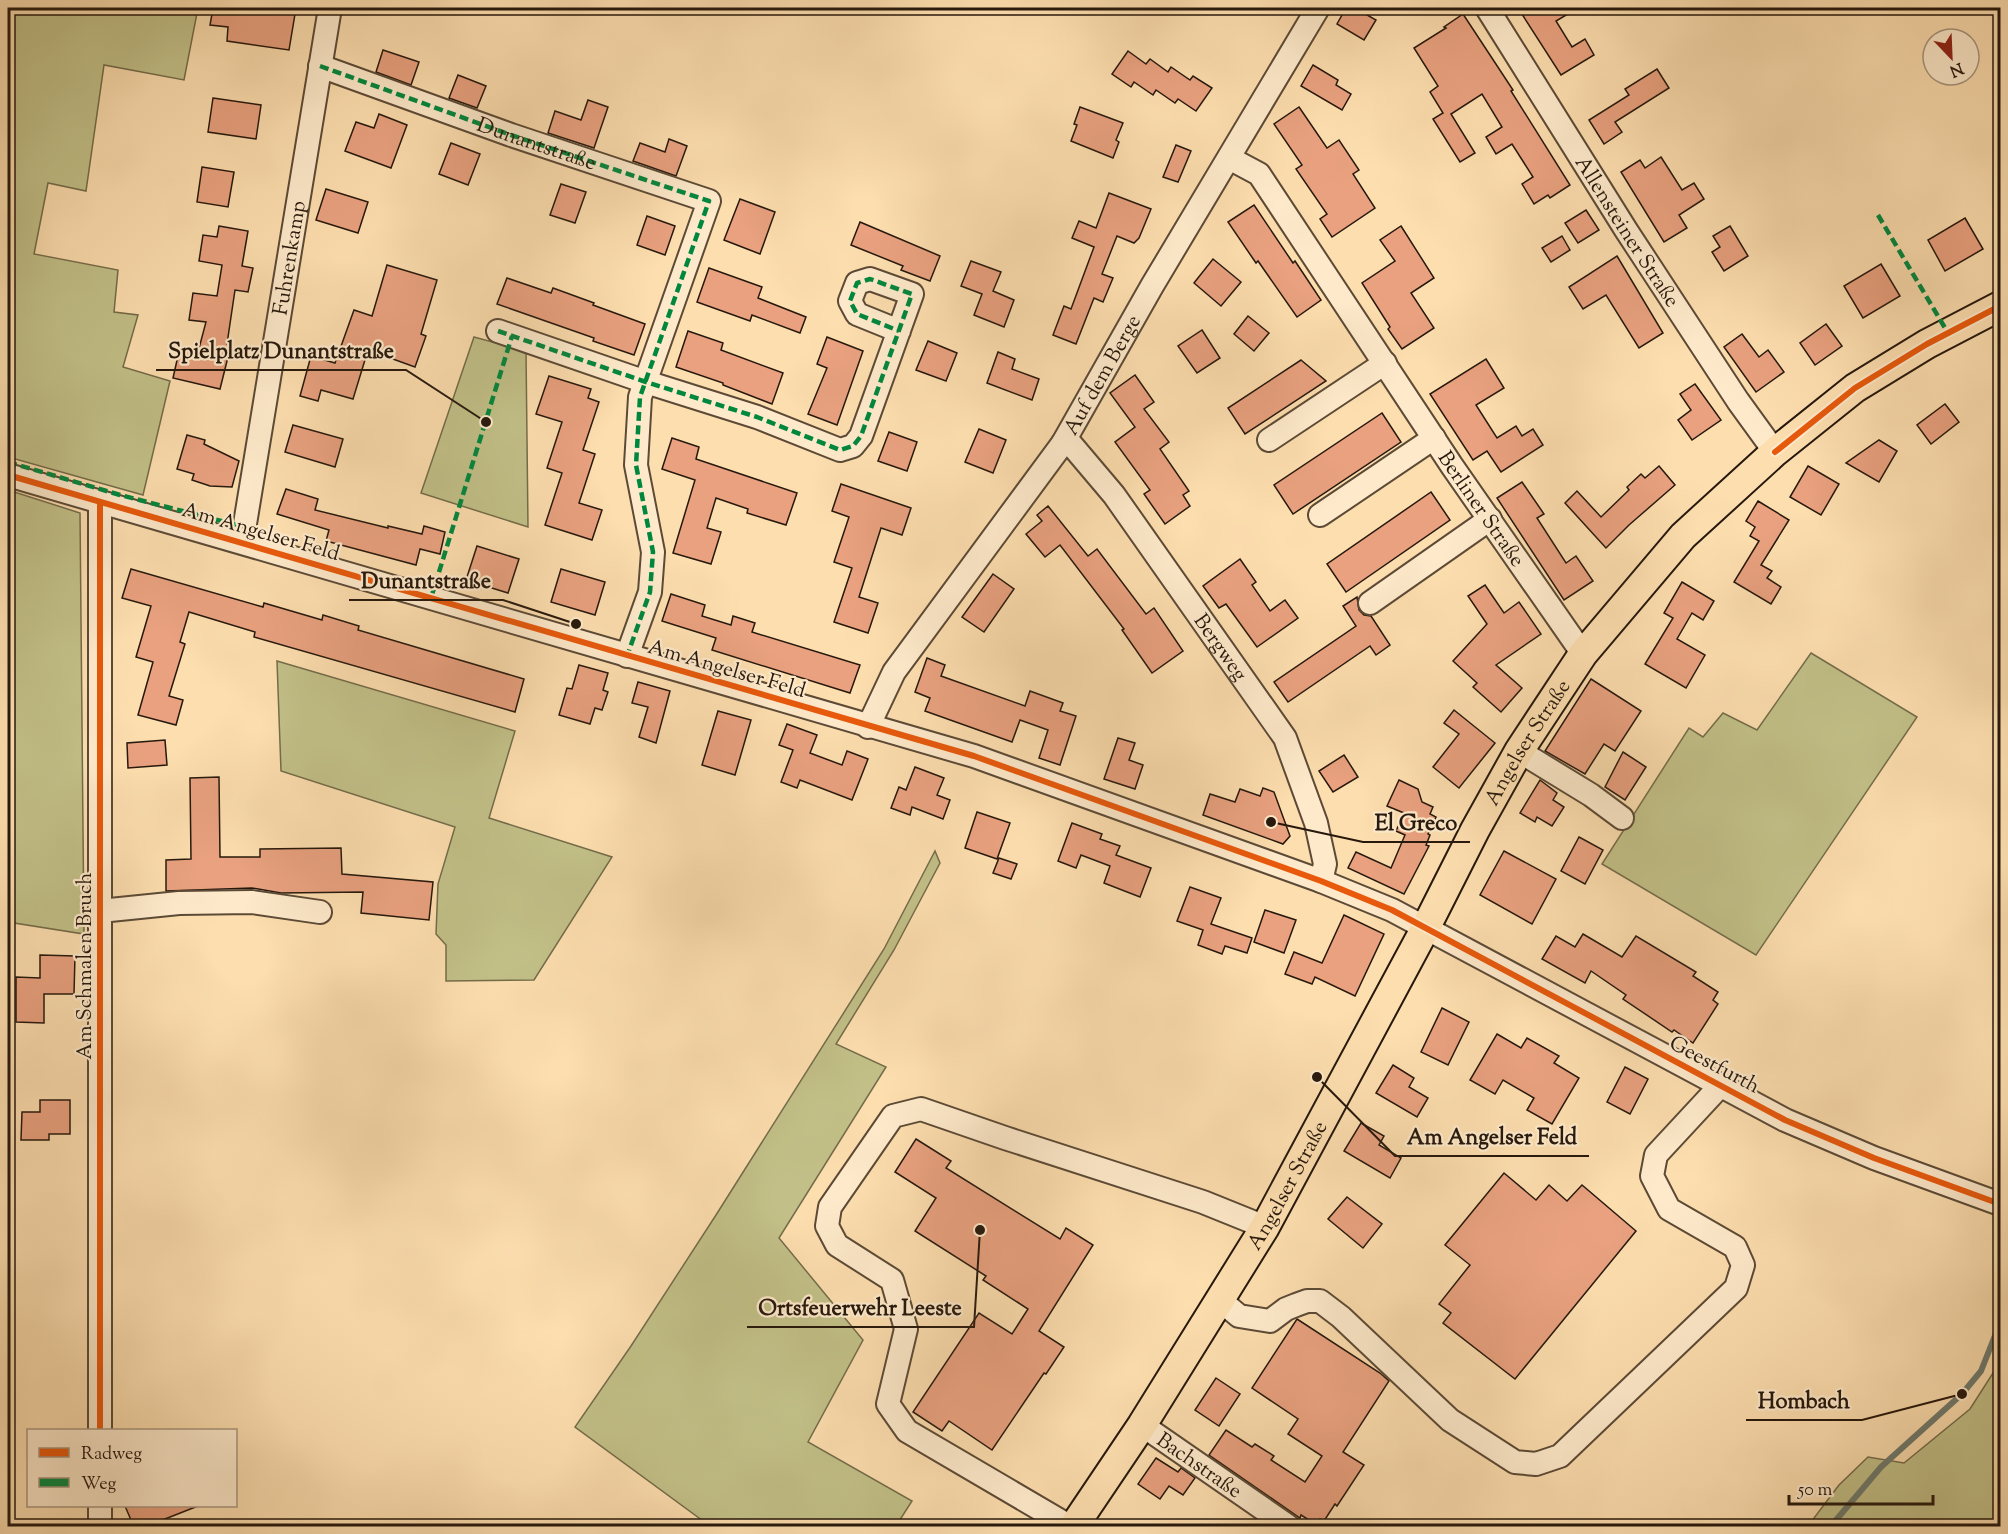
<svg xmlns="http://www.w3.org/2000/svg" width="2008" height="1534" font-family="'Sorts Mill Goudy',serif">
<style>
.green{fill:#c2c088;stroke:#746c4a;stroke-width:1.5}
.lines{fill:none;stroke-linecap:round;stroke-linejoin:round}
.stream{stroke:#6f7a6e;stroke-width:6}
.building{fill:#e9a17f;stroke:#26180d;stroke-width:1.5}
.minor-casing{stroke:#5c4a36;stroke-width:26}
.major-casing{stroke:#26180d;stroke-width:32}
.minor{stroke:#feeacb;stroke-width:22}
.major{stroke:#fddeaf;stroke-width:28}
.quiet{stroke:#00873e;stroke-width:4.5;stroke-dasharray:9 4.5;stroke-linecap:butt}
.cycleway-casing{stroke:#feeacb;stroke-width:10}
.cycleway{stroke:#e8590c;stroke-width:6}
.labels{text-anchor:middle;stroke-width:4.5;stroke-linejoin:round;paint-order:stroke}
.street-label{font-size:21px;fill:#26180d;stroke:#feeacb}
.leader{fill:none;stroke:#26180d;stroke-width:2}
.callout-dot{fill:#26180d;stroke:#feeacb;stroke-width:2}
.callout-label{font-size:22px;text-anchor:middle;font-weight:bold;fill:#26180d;stroke:#feeacb;stroke-width:4.5;stroke-linejoin:round;paint-order:stroke}
</style>
<rect width="100%" height="100%" fill="#fddeaf"/>
<filter id="stains"><feTurbulence type="fractalNoise" baseFrequency=".00333" numOctaves="4"/><feColorMatrix values="0 0 0 0 .2 0 0 0 0 .09 0 0 0 0 .02 0 0 0 .5 -.17"/></filter>
<radialGradient id="worn" r=".72"><stop offset=".6" stop-color="#630" stop-opacity="0"/><stop offset="1" stop-color="#630" stop-opacity=".3"/></radialGradient>
<!-- green -->
<g class="green">
<polygon points="8,8 198,8 184,80 104,65 86,191 48,183 34,254 118,270 114,312 138,315 123,367 170,381 143,495 8,457"/>
<polygon points="474,337 526,351 528,527 421,493"/>
<polygon points="8,490 80,513 84,934 8,922"/>
<polygon points="1811,653 1917,717 1756,955 1602,864 1689,728 1703,737 1723,713 1757,730"/>
<polygon points="277,661 515,731 489,818 612,857 534,980 446,981 446,945 436,934 438,884 455,827 281,771"/>
<polygon points="935,851 940,863 894,950 836,1044 886,1067 779,1238 863,1340 808,1442 912,1501 896,1526 710,1526 575,1427 631,1346 716,1215 884,949"/>
<polygon points="2000,1362 2000,1526 1808,1526 1839,1485 1868,1457 1904,1463 1970,1409"/>
</g>
<g class="lines">
<!-- stream -->
<polyline class="stream" points="1831,1526 1881,1467 1962,1394 1981,1371 2000,1323"/>
</g>
<!-- building -->
<g class="building">
<polygon points="213,8 296,8 289,50 227,41 228,27 210,25"/>
<polygon points="1346,8 1355,8 1376,20 1364,40 1337,24"/>
<polygon points="1518,8 1578,8 1556,21 1572,47 1585,39 1594,55 1561,75"/>
<polygon points="1463,14 1513,90 1511,91 1570,185 1550,198 1548,195 1534,204 1522,184 1533,177 1512,144 1496,154 1486,137 1502,127 1482,94 1451,114 1475,153 1460,162 1433,119 1443,113 1430,92 1438,86 1414,48 1446,28 1444,27"/>
<polygon points="383,50 419,62 411,85 376,72"/>
<polygon points="1128,51 1146,64 1150,59 1168,72 1171,67 1190,80 1193,76 1212,88 1196,111 1178,99 1175,103 1156,90 1153,95 1134,82 1131,87 1112,74"/>
<polygon points="1313,65 1338,80 1336,85 1351,94 1342,110 1301,86"/>
<polygon points="1657,69 1669,88 1615,122 1622,132 1604,144 1589,120 1629,95 1625,89"/>
<polygon points="458,75 486,86 477,108 449,98"/>
<polygon points="213,98 261,105 256,139 208,132"/>
<polygon points="588,100 608,107 594,148 548,133 555,111 581,120"/>
<polygon points="1080,107 1123,123 1116,140 1119,142 1113,158 1071,141 1077,125 1074,124"/>
<polygon points="1299,107 1327,148 1339,140 1359,170 1353,174 1375,208 1332,237 1320,219 1327,214 1296,169 1302,165 1274,124"/>
<polygon points="379,114 407,125 391,168 345,151 356,122 374,128"/>
<polygon points="669,139 687,146 676,176 633,161 640,143 665,152"/>
<polygon points="451,143 480,154 468,185 439,174"/>
<polygon points="1176,145 1191,151 1178,182 1163,177"/>
<polygon points="1661,157 1682,190 1694,183 1704,199 1679,215 1687,228 1664,242 1621,172 1640,160 1645,168"/>
<polygon points="202,167 234,172 228,207 197,202"/>
<polygon points="561,184 586,192 575,223 550,215"/>
<polygon points="326,189 368,202 358,233 316,220"/>
<polygon points="1109,193 1151,209 1139,238 1134,243 1117,236 1102,274 1113,278 1103,302 1094,298 1076,344 1053,335 1064,306 1071,309 1094,247 1072,238 1079,221 1096,228"/>
<polygon points="740,199 775,212 760,254 724,240"/>
<polygon points="1254,205 1293,263 1295,261 1321,300 1297,317 1258,261 1256,263 1228,222"/>
<polygon points="1586,210 1599,230 1578,243 1565,223"/>
<polygon points="647,216 675,226 665,255 637,245"/>
<polygon points="1965,218 1983,249 1945,271 1928,240"/>
<polygon points="860,222 940,256 930,281 901,270 903,266 851,245"/>
<polygon points="219,226 248,231 242,266 253,268 248,292 235,290 227,344 231,345 220,389 173,378 180,347 198,352 206,322 189,320 193,293 217,296 222,265 199,261 203,235 217,237"/>
<polygon points="1401,226 1434,278 1411,293 1434,328 1402,349 1388,329 1390,327 1362,283 1395,261 1380,240"/>
<polygon points="1730,226 1748,256 1724,271 1712,252 1720,247 1713,236"/>
<polygon points="1562,236 1570,250 1551,262 1542,248"/>
<polygon points="1617,256 1663,333 1639,348 1606,295 1583,309 1569,287"/>
<polygon points="1213,259 1241,282 1221,306 1194,283"/>
<polygon points="971,261 1001,272 993,291 1014,300 1004,327 974,315 982,294 961,286"/>
<polygon points="1881,264 1900,296 1863,318 1844,286"/>
<polygon points="387,265 437,280 421,334 426,336 415,367 368,350 353,399 321,390 318,401 300,396 311,356 335,363 354,310 372,316"/>
<polygon points="709,268 762,287 758,298 806,317 800,333 752,315 750,321 697,302"/>
<polygon points="507,278 551,293 553,288 594,303 593,305 645,324 634,355 593,341 594,338 497,304"/>
<polygon points="1248,316 1269,333 1254,351 1234,334"/>
<polygon points="1826,324 1842,346 1815,365 1800,343"/>
<polygon points="1202,330 1220,358 1197,373 1178,346"/>
<polygon points="688,331 723,343 721,350 783,373 772,404 723,385 723,383 676,367"/>
<polygon points="1742,334 1759,357 1768,350 1784,372 1756,392 1724,347"/>
<polygon points="827,337 863,351 837,425 808,414 827,368 817,364"/>
<polygon points="928,341 957,353 946,381 916,370"/>
<polygon points="998,352 1015,359 1012,369 1039,379 1032,400 987,383"/>
<polygon points="1486,359 1504,388 1476,405 1497,438 1516,426 1522,436 1533,429 1543,445 1501,472 1487,451 1473,460 1430,394"/>
<polygon points="1301,360 1326,381 1245,434 1228,408"/>
<polygon points="1135,375 1154,402 1144,409 1169,442 1160,449 1189,491 1183,495 1190,506 1165,524 1144,494 1150,490 1115,442 1135,427 1110,393"/>
<polygon points="549,376 591,389 588,398 599,402 583,450 595,454 579,503 602,510 592,540 545,525 562,473 547,468 562,422 536,414"/>
<polygon points="1695,384 1721,420 1692,440 1678,420 1691,410 1680,394"/>
<polygon points="1945,404 1959,422 1931,444 1917,425"/>
<polygon points="1382,413 1401,442 1293,514 1274,485"/>
<polygon points="293,425 343,439 335,467 285,452"/>
<polygon points="979,429 1006,440 993,473 965,462"/>
<polygon points="889,432 917,442 907,471 878,461"/>
<polygon points="187,435 205,440 204,444 239,461 232,487 210,486 192,480 194,474 177,469"/>
<polygon points="672,438 699,447 696,459 797,493 786,525 747,513 748,509 716,498 707,528 721,532 711,564 673,553 695,480 662,469"/>
<polygon points="1879,440 1897,451 1879,482 1846,463"/>
<polygon points="1659,466 1675,485 1629,525 1606,548 1565,503 1577,491 1601,517 1629,490 1627,487 1641,474 1645,478"/>
<polygon points="1808,466 1839,484 1821,515 1790,497"/>
<polygon points="1522,482 1544,514 1537,518 1566,563 1576,556 1593,581 1564,600 1497,498"/>
<polygon points="841,484 911,508 902,535 881,528 859,597 878,603 868,633 834,622 852,568 834,562 849,517 832,511"/>
<polygon points="286,489 318,499 315,510 388,528 388,526 422,534 424,526 445,532 440,554 420,549 416,565 326,541 329,530 277,514"/>
<polygon points="1431,492 1450,520 1346,592 1327,564"/>
<polygon points="1758,501 1789,520 1761,565 1772,571 1767,578 1781,587 1771,604 1734,582 1759,541 1750,536 1755,527 1746,521"/>
<polygon points="1048,506 1088,556 1097,549 1146,614 1154,608 1183,651 1152,673 1122,630 1124,629 1060,545 1045,557 1026,534 1042,521 1037,515"/>
<polygon points="477,546 519,559 508,593 466,580"/>
<polygon points="1240,559 1256,582 1252,585 1270,611 1285,600 1298,618 1257,647 1226,604 1219,608 1203,586"/>
<polygon points="131,569 263,607 264,603 322,620 323,615 359,626 358,630 524,679 515,712 254,637 255,632 189,612 180,642 185,644 169,696 183,700 176,725 138,715 153,662 136,657 151,606 122,598"/>
<polygon points="561,569 605,582 595,615 551,602"/>
<polygon points="993,574 1014,589 984,632 962,617"/>
<polygon points="1682,582 1714,601 1703,620 1692,613 1677,639 1705,655 1686,688 1645,664 1673,618 1664,613"/>
<polygon points="1485,585 1504,613 1519,602 1541,634 1496,665 1522,688 1501,712 1473,687 1477,683 1453,661 1487,624 1468,596"/>
<polygon points="671,594 705,605 702,616 731,625 733,616 755,623 752,632 860,665 850,693 712,650 716,638 662,621"/>
<polygon points="1357,597 1359,610 1364,615 1371,616 1390,645 1376,655 1370,646 1288,702 1274,682 1356,626 1343,606"/>
<polygon points="927,658 945,665 941,676 1025,706 1030,691 1063,703 1060,711 1076,716 1060,765 1039,758 1048,730 1020,720 1012,742 925,711 930,698 915,692"/>
<polygon points="579,665 608,673 603,690 608,692 602,710 595,708 590,724 559,715 567,688 572,689"/>
<polygon points="1591,679 1641,711 1615,751 1604,744 1585,774 1545,751"/>
<polygon points="638,682 670,691 656,743 639,737 648,707 632,703"/>
<polygon points="1454,710 1495,743 1459,788 1433,767 1459,734 1444,723"/>
<polygon points="718,711 751,720 735,775 702,765"/>
<polygon points="787,724 817,735 810,753 842,765 847,751 868,759 852,800 800,780 797,788 781,782 793,750 779,745"/>
<polygon points="1118,738 1135,743 1129,760 1143,765 1135,789 1104,779"/>
<polygon points="165,740 167,765 128,768 127,743"/>
<polygon points="1623,752 1646,767 1625,800 1605,787"/>
<polygon points="1344,755 1358,777 1333,792 1319,771"/>
<polygon points="915,767 944,778 937,795 950,800 943,819 912,807 910,815 891,808 899,787 906,790"/>
<polygon points="219,777 220,857 260,857 260,849 341,848 342,874 433,882 429,920 361,913 363,892 281,893 252,888 166,891 166,860 191,859 190,778"/>
<polygon points="1399,780 1418,789 1422,802 1433,807 1430,814 1436,817 1428,834 1430,835 1426,845 1429,846 1404,894 1348,868 1356,852 1391,868 1405,835 1396,831 1404,813 1387,806"/>
<polygon points="1540,780 1557,793 1553,800 1564,807 1552,826 1537,817 1535,822 1520,813"/>
<polygon points="1263,788 1274,792 1290,836 1283,844 1203,815 1210,794 1235,802 1240,789 1260,796"/>
<polygon points="977,812 1010,823 997,859 965,848"/>
<polygon points="1072,823 1102,834 1100,839 1120,846 1116,855 1151,868 1140,897 1104,883 1110,866 1081,855 1076,868 1058,861"/>
<polygon points="1579,837 1603,850 1585,884 1561,871"/>
<polygon points="1504,851 1556,879 1532,924 1480,895"/>
<polygon points="999,858 1017,864 1011,879 993,873"/>
<polygon points="1190,887 1221,898 1211,924 1252,938 1247,953 1225,946 1222,954 1198,945 1203,930 1177,921"/>
<polygon points="1265,910 1296,920 1284,953 1254,942"/>
<polygon points="1344,915 1384,934 1355,996 1315,977 1312,984 1285,974 1294,952 1322,963"/>
<polygon points="1583,934 1622,957 1636,936 1696,972 1693,976 1718,992 1713,1000 1718,1004 1693,1043 1674,1030 1672,1032 1623,999 1626,995 1591,971 1585,983 1542,959 1556,936 1575,947"/>
<polygon points="40,955 75,956 74,994 44,994 44,1023 16,1022 16,977 40,978"/>
<polygon points="1442,1008 1469,1022 1448,1065 1421,1052"/>
<polygon points="1497,1034 1521,1048 1527,1038 1559,1056 1554,1063 1579,1078 1552,1124 1527,1110 1534,1098 1503,1080 1495,1094 1470,1080"/>
<polygon points="1393,1065 1414,1078 1409,1087 1428,1098 1417,1117 1376,1093"/>
<polygon points="1625,1067 1648,1079 1630,1114 1607,1102"/>
<polygon points="40,1100 70,1100 70,1134 49,1134 49,1140 21,1140 22,1112 40,1112"/>
<polygon points="1361,1123 1384,1136 1379,1145 1401,1158 1390,1178 1344,1151"/>
<polygon points="916,1139 951,1161 946,1168 1060,1239 1066,1228 1093,1245 1039,1331 1064,1347 1046,1374 1044,1373 992,1450 949,1421 942,1431 913,1412 979,1313 1012,1334 1028,1309 983,1280 986,1276 915,1231 936,1198 895,1172"/>
<polygon points="1504,1173 1536,1200 1549,1185 1567,1201 1582,1185 1636,1231 1515,1379 1443,1323 1451,1313 1439,1304 1470,1265 1445,1245"/>
<polygon points="1347,1197 1382,1224 1363,1248 1328,1219"/>
<polygon points="1297,1319 1380,1373 1389,1381 1343,1452 1364,1465 1337,1506 1335,1504 1324,1521 1320,1519 1317,1525 1301,1515 1300,1518 1209,1455 1226,1430 1252,1447 1255,1444 1274,1456 1271,1460 1305,1482 1322,1456 1288,1434 1298,1419 1252,1388"/>
<polygon points="1216,1378 1240,1394 1219,1426 1195,1410"/>
<polygon points="1156,1458 1178,1472 1181,1468 1195,1478 1183,1495 1169,1486 1160,1499 1138,1484"/>
<polygon points="125,1506 198,1506 160,1521 163,1527 134,1527"/>
</g>
<g class="lines">
<!-- minor casing -->
<g class="minor-casing">
<g id="minor">
<path id="s1" d="M1487 8 1626 230 1738 401 1775 452"/>
<path id="s2" d="M320 66 511 135 709 201 640 397 636 465 653 552 650 592 627 656"/>
<path id="s3" d="M1229 158 1259 174 1452 466 1583 654"/>
<polyline points="498,331 646,382 757,417 840,450 853,446 861,436 912,294 870,279 857,283 850,301 857,314 899,331"/>
<polyline points="1269,440 1385,363"/>
<path id="s4" d="M1063 443H1070L1114 495 1285 738 1316 823 1325 864 1321 881"/>
<polyline points="8,475 974,756 1321,881 1392,910 1785,1120 1874,1158 2000,1204"/>
<polyline points="1320,515 1434,438"/>
<path id="s5" d="M242 542 330 8"/>
<polyline points="1370,603 1490,519"/>
<path id="s6" d="M868 727 894 672 1063 443 1152 286 1318 8"/>
<polyline points="1519,751 1591,795 1622,818"/>
<polyline points="100,911 179,903 252,902 320,912"/>
<polyline points="1220,1300 1239,1316 1270,1321 1286,1309 1296,1305 1307,1301 1320,1301 1341,1317 1450,1420 1515,1462 1536,1464 1560,1456 1736,1288 1743,1265 1735,1247 1669,1209 1652,1176 1656,1155 1720,1086"/>
<path id="s7" d="M1142 1425 1288 1526"/>
<polyline points="100,1430 100,502"/>
<polyline points="100,1526 100,1506"/>
<polyline points="1069,1526 907,1431 888,1404 906,1329 892,1280 837,1245 827,1226 830,1207 893,1116 921,1109 1005,1138 1203,1202 1265,1227"/>
</g>
</g>
<!-- major casing -->
<g class="major-casing">
<g id="major">
<path id="s8" d="M1074 1526 1142 1425 1265 1227 1425 929 1475 830 1519 751 1583 654 1683 536 1775 452 1855 388 1927 344 2000 306"/>
</g>
</g>
<!-- minor -->
<use href="#minor" class="minor"/>
<!-- major -->
<use href="#major" class="major"/>
<!-- quiet -->
<g class="quiet">
<polyline points="320,66 511,135 709,201 640,397 636,465 653,552 650,592 627,656"/>
<polyline points="1878,215 1948,333"/>
<polyline points="498,331 646,382 757,417 840,450 853,446 861,436 912,294 870,279 857,283 850,301 857,314 899,331"/>
<polyline points="8,462 120,495 245,527"/>
<polyline points="431,598 512,336"/>
</g>
<!-- cycleway casing -->
<g class="cycleway-casing">
<g id="cycleway">
<polyline points="1775,452 1855,388 1927,344 2000,306"/>
<polyline points="8,475 974,756 1321,881 1392,910 1785,1120 1874,1158 2000,1204"/>
<polyline points="100,1430 100,502"/>
</g>
</g>
<!-- cycleway -->
<use href="#cycleway" class="cycleway"/>
</g>
<g class="labels">
<!-- street labels -->
<g class="street-label">
<text dy="7" stroke="none"><textPath href="#s2" startOffset="230">Dunantstraße</textPath></text>
<text dy="7" stroke="none"><textPath href="#s1" startOffset="264">Allensteiner Straße</textPath></text>
<text dy="7" stroke="none"><textPath href="#s5" startOffset="288">Fuhrenkamp</textPath></text>
<text dy="7" stroke="none"><textPath href="#s6" startOffset="424">Auf dem Berge</textPath></text>
<text dy="7" stroke="none"><textPath href="#s3" startOffset="436">Berliner Straße</textPath></text>
<text transform="translate(261 531) rotate(16)" y="7">Am Angelser Feld</text>
<text dy="7" stroke="none"><textPath href="#s4" startOffset="261">Bergweg</textPath></text>
<text transform="translate(727 668) rotate(16)" y="7">Am Angelser Feld</text>
<text dy="7" stroke="none"><textPath href="#s8" startOffset="906">Angelser Straße</textPath></text>
<text transform="translate(84 966) rotate(-90)" y="7">Am Schmalen Bruch</text>
<text transform="translate(1715 1064) rotate(28)" y="7">Geestfurth</text>
<text dy="7" stroke="none"><textPath href="#s8" startOffset="402">Angelser Straße</textPath></text>
<text dy="7" stroke="none"><textPath href="#s7" startOffset="70">Bachstraße</textPath></text>
</g>
</g>
<!-- callouts -->
<path class="leader" d="M486 422L406 370H156M576 624L503 600H349M1271 822L1363 842H1470M1317 1077L1395 1156H1589M980 1230L974 1327H747M1962 1394L1862 1420H1746"/>
<g class="callout-dot">
<circle cx="486" cy="422" r="6"/>
<circle cx="576" cy="624" r="6"/>
<circle cx="1271" cy="822" r="6"/>
<circle cx="1317" cy="1077" r="6"/>
<circle cx="980" cy="1230" r="6"/>
<circle cx="1962" cy="1394" r="6"/>
</g>
<g class="callout-label">
<text x="281" y="358">Spielplatz Dunantstraße</text>
<text x="426" y="588">Dunantstraße</text>
<text x="1416" y="830">El Greco</text>
<text x="1492" y="1144">Am Angelser Feld</text>
<text x="860" y="1315">Ortsfeuerwehr Leeste</text>
<text x="1804" y="1408">Hombach</text>
</g>
<!-- margin -->
<rect width="2008" height="1534" fill="none" stroke="#fddeaf" stroke-width="30"/>
<rect x="9" y="9" width="1990" height="1516" fill="none" stroke="#26180d" stroke-width="3"/>
<rect x="15" y="15" width="1978" height="1504" fill="none" stroke="#26180d" stroke-width="1.5"/>
<!-- legend -->
<rect x="27" y="1429" width="210" height="78" fill="#feeacb" stroke="#a8967f" stroke-width="1.5"/>
<rect x="39" y="1448" width="30" height="9" fill="#e8590c" stroke="#a8967f" stroke-width="1.5"/>
<text x="81" y="1459" font-size="18" fill="#26180d">Radweg</text>
<rect x="39" y="1478" width="30" height="9" fill="#00873e" stroke="#a8967f" stroke-width="1.5"/>
<text x="81" y="1489" font-size="18" fill="#26180d">Weg</text>
<!-- north arrow -->
<g transform="translate(1951 57) rotate(157)"><circle r="28" fill="#feeacb" stroke="#a8967f" stroke-width="1.5"/>
<path d="M0-4.5L10 22L0 15L-10 22Z" fill="#8f2418"/>
<text y="-9" font-size="16" font-weight="bold" text-anchor="middle" fill="#26180d">N</text>
</g>
<!-- scale -->
<path d="M1789 1495v9h144v-9" fill="none" stroke="#26180d" stroke-width="3"/>
<text x="1798" y="1495" font-size="18" fill="#26180d" stroke="#feeacb" stroke-width="4.5" paint-order="stroke">50 m</text>
<rect width="100%" height="100%" filter="url(#stains)"/>
<rect width="100%" height="100%" fill="url(#worn)"/>
</svg>
